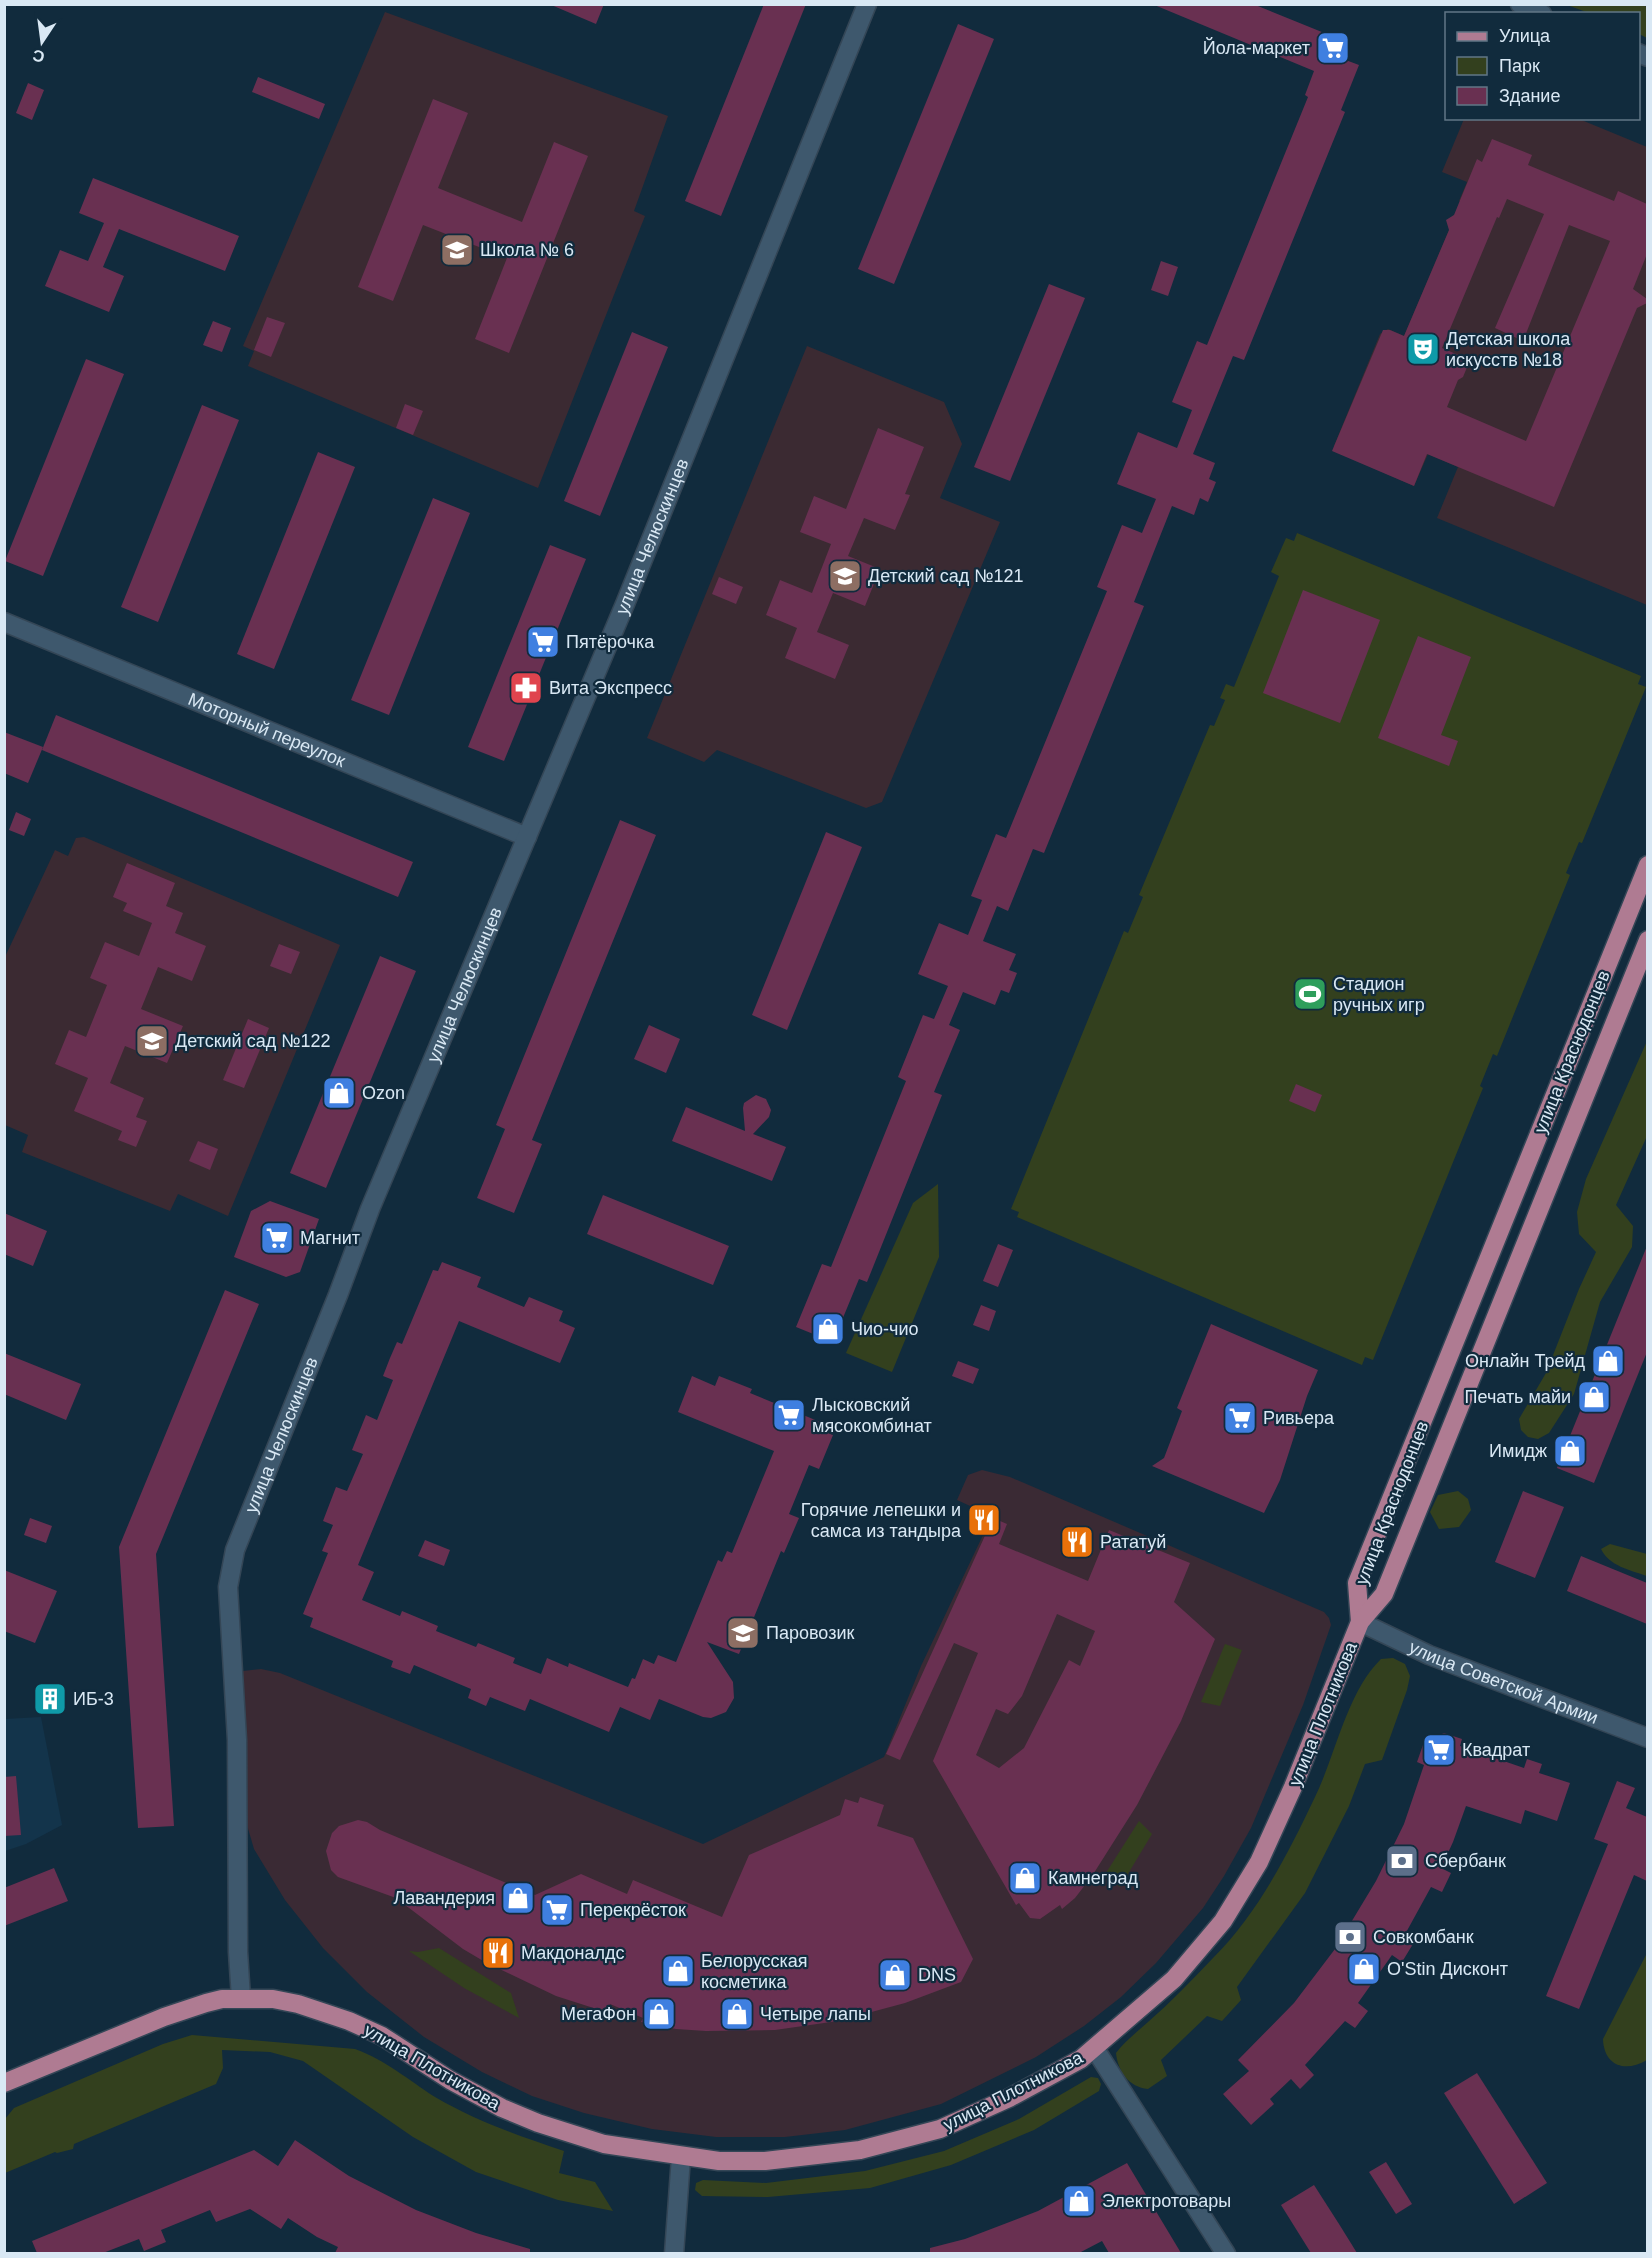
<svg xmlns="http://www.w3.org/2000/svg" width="1652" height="2258" font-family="Arial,sans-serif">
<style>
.commercial{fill:#3a2a34}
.built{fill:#13344b}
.education{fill:#3b2a32}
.green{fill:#33401e}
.building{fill:#693051;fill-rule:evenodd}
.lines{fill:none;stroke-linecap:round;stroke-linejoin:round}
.minor-casing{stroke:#344656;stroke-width:21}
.major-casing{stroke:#344656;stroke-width:21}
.minor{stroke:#3e586d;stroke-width:18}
.major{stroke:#af7b92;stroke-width:18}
.labels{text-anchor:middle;stroke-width:4.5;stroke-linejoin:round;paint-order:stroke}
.poi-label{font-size:18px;fill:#d9e8f4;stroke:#112b3d;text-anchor:start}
.street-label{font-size:18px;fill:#d9e8f4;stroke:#112b3d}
</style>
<rect width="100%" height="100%" fill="#112b3d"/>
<!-- commercial -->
<polygon class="commercial" points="982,1470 1010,1477 1324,1612 1329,1618 1331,1625 1303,1705 1251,1828 1224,1876 1203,1908 1156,1963 1121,1997 1084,2026 1036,2057 941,2104 845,2130 785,2137 716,2137 652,2129 584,2113 532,2096 482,2072 424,2037 367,1992 323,1948 285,1900 254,1849 247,1825 245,1809 243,1671 261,1669 280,1673 703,1844 884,1757 921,1666 992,1516 957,1500 968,1475"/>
<!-- built -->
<polygon class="built" points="41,1717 62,1825 26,1844 5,1851 5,1719"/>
<!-- education -->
<g class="education">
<polygon points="385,12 668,116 634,211 645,216 538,488 248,366 254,351 243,346"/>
<polygon points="1464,119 1579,119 1647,147 1647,605 1437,518 1458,467 1428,454 1414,486 1334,451 1334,446 1380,334 1388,329 1404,336 1450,228 1447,221 1467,204 1459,201 1467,182 1442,172"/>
<polygon points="807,346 944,402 962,444 940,498 1000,522 882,802 866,808 717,750 704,762 647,738"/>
<polygon points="84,837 340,945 228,1216 178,1194 170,1211 22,1152 28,1135 5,1125 5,957 55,850 68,856 76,838"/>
</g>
<!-- green -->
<g class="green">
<polygon points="1641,4 1647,7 1647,38 1639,34 1638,14 1589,13 1567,5"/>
<polygon points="1297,533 1641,676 1638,684 1646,687 1582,843 1579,842 1566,873 1570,875 1497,1056 1493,1054 1480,1086 1483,1088 1373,1360 1365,1357 1362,1365 1017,1217 1019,1212 1011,1209 1124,931 1128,933 1143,897 1139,895 1210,725 1214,726 1225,700 1220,698 1226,684 1234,687 1279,576 1271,572 1286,538 1294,541"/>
<polygon points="1647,1041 1647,1136 1616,1205 1633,1226 1632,1247 1600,1302 1574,1394 1549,1433 1538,1439 1528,1437 1521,1430 1519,1419 1546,1373 1579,1289 1596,1252 1579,1234 1577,1212 1586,1179"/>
<polygon points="938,1184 939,1257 892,1372 846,1353 913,1203"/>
<polygon points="1458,1491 1468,1499 1471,1510 1459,1527 1439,1529 1430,1512 1438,1495"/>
<path d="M1610 1544 1647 1554V1576C1630 1570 1609 1566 1601 1549Z"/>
<polygon points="1225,1644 1242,1650 1220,1706 1201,1702"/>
<path d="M1393 1658 1405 1664 1410 1676 1407 1690 1382 1760 1365 1764 1349 1806 1305 1893 1237 1987 1241 2000 1222 2021 1207 2016 1161 2060 1167 2076 1148 2089C1129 2087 1118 2072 1116 2053 1125 2041 1137 2032 1148 2022 1171 2002 1192 1980 1213 1958 1258 1913 1288 1854 1315 1797 1336 1754 1347 1692 1381 1659Z"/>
<polygon points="1139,1821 1152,1834 1120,1887 1104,1876"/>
<polygon points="439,1948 511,1993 519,2018 464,1988 409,1951 418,1952"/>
<path d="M1647 1953V2060C1625 2073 1604 2066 1603 2039Z"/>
<path d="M192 2035 355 2049C387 2061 407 2079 435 2097 476 2121 519 2136 564 2151L559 2173 595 2182 613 2211 558 2200 476 2172 413 2137 303 2061 270 2052 222 2050 223 2068 216 2084 74 2144 73 2149 57 2153 55 2152 5 2173V2119L14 2108 163 2044Z"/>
<polygon points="1091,2077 1098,2078 1101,2084 1099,2091 1034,2130 951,2165 870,2188 768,2197 702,2196 695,2190 696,2183 703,2180 766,2183 865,2171 944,2151 1019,2119"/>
</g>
<!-- building -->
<g class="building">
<polygon points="549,4 604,4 596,24"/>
<polygon points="764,4 806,4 721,216 685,201"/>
<polygon points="1152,4 1253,4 1349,43 1343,59 1359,65 1341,110 1345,112 1244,360 1233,356 1193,454 1215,463 1209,479 1216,482 1208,502 1200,498 1194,515 1172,506 1134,602 1144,606 1044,853 1033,849 1008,911 997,906 983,941 1016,954 1009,970 1017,973 1009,993 1001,990 995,1005 963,992 949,1025 960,1030 934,1092 942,1095 867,1282 859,1279 833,1342 796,1327 822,1264 831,1267 906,1081 898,1077 923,1015 934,1019 948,986 918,974 939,923 968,935 982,900 971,896 996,834 1006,838 1107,591 1097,587 1122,525 1142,533 1156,499 1117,484 1138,432 1177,448 1192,410 1172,402 1197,341 1207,345 1308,97 1305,95 1314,71"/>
<polygon points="958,24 994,39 894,284 858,269"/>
<polygon points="258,77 325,104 319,119 252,92"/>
<polygon points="28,83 44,90 32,120 16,113"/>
<polygon points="433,99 468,113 438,188 522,222 554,142 588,156 509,353 475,339 507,258 423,225 393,301 358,287"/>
<path d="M1492 139 1532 155 1528 165 1614 201 1618 191 1647 204V254L1633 289 1647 299V303L1637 308 1554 507 1427 454 1414 486 1332 451 1383 330H1390L1404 336 1449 230 1446 220 1454 215 1477 159 1482 162ZM1507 199 1544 214 1495 328 1523 341 1569 225 1610 241 1526 441 1447 407 1458 380 1463 377 1470 360 1442 348 1497 217 1499 218Z"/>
<polygon points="93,178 239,236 225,271 119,229 103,267 124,276 109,312 45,286 60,250 88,261 104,223 79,213"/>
<polygon points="1161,261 1178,267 1168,296 1151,290"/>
<polygon points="1049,284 1085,298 1010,481 974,467"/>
<polygon points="267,317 285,323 271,357 254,350"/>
<polygon points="213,321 231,328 222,352 203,345"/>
<polygon points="632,332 668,347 600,516 564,501"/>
<polygon points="86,359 124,374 43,576 5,561"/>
<polygon points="405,404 423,411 413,435 396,428"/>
<polygon points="202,405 239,420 158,622 121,607"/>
<polygon points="878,428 924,447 905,494 910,495 895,530 864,518 848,556 880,569 865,606 833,593 817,632 849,645 835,679 785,658 797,628 766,615 780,580 812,593 831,544 800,532 814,496 846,509"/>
<polygon points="318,452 355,467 274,669 237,654"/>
<polygon points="433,498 470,513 389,715 351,700"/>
<polygon points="550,545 586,559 504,761 468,747"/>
<polygon points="719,577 743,587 736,604 712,594"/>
<polygon points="1303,590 1380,620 1340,723 1263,693"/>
<polygon points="1418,636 1471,657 1441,735 1458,741 1449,766 1378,738"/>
<polygon points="56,715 413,862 398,897 42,750"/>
<polygon points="4,732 43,747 28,783 4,773"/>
<polygon points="16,812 31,819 24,836 9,830"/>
<polygon points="620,820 656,835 532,1140 542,1144 514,1213 477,1198 505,1129 496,1125"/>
<polygon points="826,832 862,847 787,1030 752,1015"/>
<polygon points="127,863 175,883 166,906 183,913 175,933 206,946 192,981 158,967 141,1009 183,1026 167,1063 125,1046 110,1083 144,1098 136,1117 147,1121 136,1147 118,1140 122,1131 74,1111 88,1078 55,1064 69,1030 86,1037 107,985 90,978 105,942 139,956 152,923 123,911 127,903 113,897"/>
<polygon points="279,944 300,952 291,974 270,966"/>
<polygon points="380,956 416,971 326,1188 290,1173"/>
<polygon points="248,1019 269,1028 244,1088 223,1080"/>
<polygon points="649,1025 680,1039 666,1073 634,1059"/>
<polygon points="1296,1084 1322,1095 1315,1112 1289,1101"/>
<polygon points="756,1095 766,1099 771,1110 769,1117 753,1134 786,1147 772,1181 672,1141 686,1107 745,1131 743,1108 744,1103"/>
<polygon points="198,1141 218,1149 210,1170 189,1161"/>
<polygon points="603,1195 729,1246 713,1285 587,1234"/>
<polygon points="270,1201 319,1219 300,1272 286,1277 234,1257 251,1211"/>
<polygon points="4,1213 47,1231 33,1266 4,1254"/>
<polygon points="998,1244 1013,1250 998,1287 983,1281"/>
<polygon points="1647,1246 1647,1352 1594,1483 1557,1468"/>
<polygon points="442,1262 481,1277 477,1287 524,1307 529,1297 563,1311 559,1321 575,1328 560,1363 459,1321 358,1565 374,1572 362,1600 400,1616 402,1611 438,1626 436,1631 476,1647 478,1643 515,1658 513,1663 541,1674 547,1658 568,1667 569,1663 628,1687 632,1678 635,1679 643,1659 654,1664 658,1655 676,1662 718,1560 722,1562 727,1551 732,1553 774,1451 678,1412 692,1376 715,1386 719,1376 752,1389 750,1393 825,1424 822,1431 833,1435 819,1469 809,1465 789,1514 799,1518 784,1553 781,1551 739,1654 707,1642 733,1682 734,1698 726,1712 711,1718 703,1717 659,1699 650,1720 620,1707 609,1732 530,1699 525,1711 490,1697 486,1706 468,1698 471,1689 414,1665 410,1674 391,1667 393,1661 310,1627 313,1618 303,1614 328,1553 322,1551 333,1525 323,1521 336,1487 347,1491 363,1454 352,1450 366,1415 377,1420 393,1380 383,1376 390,1358 397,1342 402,1344 433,1270 438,1271"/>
<polygon points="225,1290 259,1304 156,1554 174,1826 138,1828 119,1547"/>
<polygon points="981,1305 996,1311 989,1331 973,1325"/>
<polygon points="1211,1324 1318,1370 1307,1396 1280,1480 1264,1513 1152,1466 1164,1458 1182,1411 1177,1408"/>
<polygon points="4,1353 81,1384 66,1420 4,1394"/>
<polygon points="958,1361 979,1369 973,1384 952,1376"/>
<polygon points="1523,1491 1564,1507 1535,1578 1495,1562"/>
<polygon points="30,1518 52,1526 46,1543 24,1535"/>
<path d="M993 1518 1007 1524 999 1544 1088 1581 1109 1530 1190 1563 1174 1602 1215 1639 1181 1721 1137 1805 1092 1876 1075 1898 1062 1909 1060 1905 1040 1919 1030 1918 1019 1903 1016 1905 933 1761 978 1653 954 1643 900 1760 886 1754ZM1057 1614 1095 1631 1080 1666 1069 1660 1024 1748 999 1768 976 1755 996 1709 1008 1714 1022 1696Z"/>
<polygon points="425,1540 450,1550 444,1566 418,1556"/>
<polygon points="1581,1556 1647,1583 1647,1624 1567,1591"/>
<polygon points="4,1570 57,1591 35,1643 4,1631"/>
<polygon points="43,1686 60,1688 56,1712 39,1710"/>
<polygon points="1444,1733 1462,1739 1460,1746 1524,1768 1527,1759 1542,1764 1539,1773 1570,1783 1557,1821 1525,1810 1521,1824 1466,1806 1453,1842 1441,1868 1451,1873 1442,1892 1431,1887 1403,1938 1413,1944 1402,1962 1392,1955 1358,2003 1368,2011 1355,2028 1345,2021 1305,2065 1314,2075 1300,2089 1291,2079 1270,2099 1274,2104 1251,2125 1223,2094 1249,2071 1238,2060 1294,2003 1335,1949 1376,1881 1404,1824 1424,1765 1417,1762 1424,1742"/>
<polygon points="16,1776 21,1835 4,1836 4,1777"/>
<polygon points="1617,1781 1635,1788 1626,1808 1647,1817 1647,1881 1634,1875 1579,2009 1546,1996 1608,1844 1594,1839"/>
<polygon points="860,1797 884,1805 877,1826 913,1838 973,1959 961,1982 905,2003 838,2021 775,2030 706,2031 676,2029 641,2022 643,2018 610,2004 606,2012 556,1996 485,1962 463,1949 396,1898 338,1877 331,1870 326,1851 332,1833 339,1826 358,1820 367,1822 380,1830 535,1895 581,1874 627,1894 633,1880 722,1917 749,1855 840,1815 845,1799 858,1803"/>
<polygon points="54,1868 68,1901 4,1926 4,1888"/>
<polygon points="1477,2073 1547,2183 1514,2204 1444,2093"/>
<polygon points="295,2140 349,2176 416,2210 476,2233 530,2249 530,2253 335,2253 338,2247 317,2237 288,2218 281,2229 250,2209 216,2222 210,2210 161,2230 166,2242 144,2251 139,2239 103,2253 37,2253 32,2241 254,2150 278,2166"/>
<polygon points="1386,2162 1412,2204 1396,2214 1369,2172"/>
<polygon points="1127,2163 1181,2253 1109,2253 1102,2241 1079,2253 930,2253 930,2248 965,2239 1038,2211"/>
<polygon points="1314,2185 1339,2224 1357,2253 1311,2253 1281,2205"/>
</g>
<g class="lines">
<!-- minor casing -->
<g class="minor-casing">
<g id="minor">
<polyline points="1520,4 1542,14"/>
<polyline points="1638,53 1648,57"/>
<path id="s1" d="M4 622 527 837"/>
<path id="s2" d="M1360 1622 1429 1655 1648 1738"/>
<path id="s3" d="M241 1998 238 1952 237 1740 228 1587 235 1550 338 1295 370 1209 625 604 867 4"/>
<polyline points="1095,2049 1226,2254"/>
<polyline points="674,2254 681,2157"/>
</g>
</g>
<!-- major casing -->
<g class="major-casing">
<g id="major">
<polyline points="1360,1622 1357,1583 1648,865"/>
<polyline points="4,2083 164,2017 206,2003 222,1999 273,1999 298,2004 349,2021 382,2036 450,2080 502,2108 538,2123 604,2144 719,2161 765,2161 860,2150 940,2129 1009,2098 1081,2059 1174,1979 1223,1921 1259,1862 1293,1787 1360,1622 1384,1594 1648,940"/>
</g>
</g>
<!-- minor -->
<use href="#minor" class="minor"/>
<!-- major -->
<use href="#major" class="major"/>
</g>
<!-- icons -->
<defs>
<g id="supermarket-square" transform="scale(1.725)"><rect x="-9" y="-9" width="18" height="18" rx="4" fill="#3f7fe0" stroke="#112b3d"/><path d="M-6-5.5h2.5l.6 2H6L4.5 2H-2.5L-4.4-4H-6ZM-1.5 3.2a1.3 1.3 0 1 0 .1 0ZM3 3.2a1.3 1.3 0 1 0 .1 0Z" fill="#fff"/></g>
<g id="school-square" transform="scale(1.725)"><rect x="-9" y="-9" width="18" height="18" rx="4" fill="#8d6e63" stroke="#112b3d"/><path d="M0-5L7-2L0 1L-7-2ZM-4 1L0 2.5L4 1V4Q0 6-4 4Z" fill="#fff"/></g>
<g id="theatre-square" transform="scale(1.725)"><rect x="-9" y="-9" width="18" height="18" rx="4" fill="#0f9aa8" stroke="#112b3d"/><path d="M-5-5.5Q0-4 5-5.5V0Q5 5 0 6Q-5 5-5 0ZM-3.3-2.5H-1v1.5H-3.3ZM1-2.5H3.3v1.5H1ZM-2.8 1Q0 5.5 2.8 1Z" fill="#fff"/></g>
<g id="pharmacy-square" transform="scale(1.725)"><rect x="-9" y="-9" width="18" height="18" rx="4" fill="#e0444e" stroke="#112b3d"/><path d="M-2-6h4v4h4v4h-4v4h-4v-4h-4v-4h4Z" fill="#fff"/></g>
<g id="stadium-square" transform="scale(1.725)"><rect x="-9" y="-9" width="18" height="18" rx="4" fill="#2e9e5b" stroke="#112b3d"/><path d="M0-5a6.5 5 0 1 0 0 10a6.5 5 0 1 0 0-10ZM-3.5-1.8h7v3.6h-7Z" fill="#fff"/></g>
<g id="shop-square" transform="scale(1.725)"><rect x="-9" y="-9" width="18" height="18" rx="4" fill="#3f7fe0" stroke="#112b3d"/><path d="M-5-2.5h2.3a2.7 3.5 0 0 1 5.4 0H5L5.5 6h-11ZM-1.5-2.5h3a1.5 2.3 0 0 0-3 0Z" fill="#fff"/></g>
<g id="restaurant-square" transform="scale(1.725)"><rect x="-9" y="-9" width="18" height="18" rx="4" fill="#e8710a" stroke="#112b3d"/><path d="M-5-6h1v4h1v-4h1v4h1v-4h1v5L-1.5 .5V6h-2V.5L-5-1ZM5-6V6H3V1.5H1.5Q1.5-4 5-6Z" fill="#fff"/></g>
<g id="building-square" transform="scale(1.725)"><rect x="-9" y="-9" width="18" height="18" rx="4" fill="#0f9aa8" stroke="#112b3d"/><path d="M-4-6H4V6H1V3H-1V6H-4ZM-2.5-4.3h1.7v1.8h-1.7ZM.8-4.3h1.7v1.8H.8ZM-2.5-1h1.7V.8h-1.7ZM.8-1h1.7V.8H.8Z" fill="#fff"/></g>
<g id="bank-square" transform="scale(1.725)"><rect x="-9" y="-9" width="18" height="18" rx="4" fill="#5c6f8a" stroke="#112b3d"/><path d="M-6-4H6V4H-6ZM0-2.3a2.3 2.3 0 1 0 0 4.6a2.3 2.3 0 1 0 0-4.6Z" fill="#fff"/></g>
</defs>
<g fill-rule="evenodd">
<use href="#supermarket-square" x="1333" y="48"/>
<use href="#school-square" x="457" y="250"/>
<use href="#theatre-square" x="1423" y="349"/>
<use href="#school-square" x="845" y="576"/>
<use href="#supermarket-square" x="543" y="642"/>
<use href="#pharmacy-square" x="526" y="688"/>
<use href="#stadium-square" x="1310" y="994"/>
<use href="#school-square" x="152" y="1041"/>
<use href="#shop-square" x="339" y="1093"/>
<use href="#supermarket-square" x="277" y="1238"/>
<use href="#shop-square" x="828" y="1329"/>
<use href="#shop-square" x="1608" y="1361"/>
<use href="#shop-square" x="1594" y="1397"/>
<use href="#supermarket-square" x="789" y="1415"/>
<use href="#supermarket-square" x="1240" y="1418"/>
<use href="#shop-square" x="1570" y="1451"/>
<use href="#restaurant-square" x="984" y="1520"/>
<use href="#restaurant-square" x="1077" y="1542"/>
<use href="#school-square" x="743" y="1633"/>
<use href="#building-square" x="50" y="1699"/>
<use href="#supermarket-square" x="1439" y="1750"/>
<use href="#bank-square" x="1402" y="1861"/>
<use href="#shop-square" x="1025" y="1878"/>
<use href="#shop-square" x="518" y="1898"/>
<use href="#supermarket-square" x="557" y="1910"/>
<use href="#bank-square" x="1350" y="1937"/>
<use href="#restaurant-square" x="498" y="1953"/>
<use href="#shop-square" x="1364" y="1969"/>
<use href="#shop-square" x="678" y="1971"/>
<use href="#shop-square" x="895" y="1975"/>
<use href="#shop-square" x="659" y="2014"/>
<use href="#shop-square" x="737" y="2014"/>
<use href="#shop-square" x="1079" y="2201"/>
</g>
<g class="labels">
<!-- poi labels -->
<g class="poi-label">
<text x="1310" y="54" text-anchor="end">Йола-маркет</text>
<text x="480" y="256">Школа № 6</text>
<text x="1446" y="345">Детская школа<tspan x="1446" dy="21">искусств №18</tspan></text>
<text x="868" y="582">Детский сад №121</text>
<text x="566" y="648">Пятёрочка</text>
<text x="549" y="694">Вита Экспресс</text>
<text x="1333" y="990">Стадион<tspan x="1333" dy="21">ручных игр</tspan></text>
<text x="175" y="1047">Детский сад №122</text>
<text x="362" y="1099">Ozon</text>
<text x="300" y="1244">Магнит</text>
<text x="851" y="1335">Чио-чио</text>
<text x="1585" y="1367" text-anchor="end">Онлайн Трейд</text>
<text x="1571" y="1403" text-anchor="end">Печать майи</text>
<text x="812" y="1411">Лысковский<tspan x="812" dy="21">мясокомбинат</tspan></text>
<text x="1263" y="1424">Ривьера</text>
<text x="1547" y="1457" text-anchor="end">Имидж</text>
<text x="961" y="1516" text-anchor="end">Горячие лепешки и<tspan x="961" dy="21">самса из тандыра</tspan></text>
<text x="1100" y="1548">Рататуй</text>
<text x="766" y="1639">Паровозик</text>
<text x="73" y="1705">ИБ-3</text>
<text x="1462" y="1756">Квадрат</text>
<text x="1425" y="1867">Сбербанк</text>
<text x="1048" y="1884">Камнеград</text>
<text x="495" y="1904" text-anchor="end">Лавандерия</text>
<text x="580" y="1916">Перекрёсток</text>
<text x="1373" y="1943">Совкомбанк</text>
<text x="521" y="1959">Макдоналдс</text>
<text x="701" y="1967">Белорусская<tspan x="701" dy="21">косметика</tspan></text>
<text x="1387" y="1975">O'Stin Дисконт</text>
<text x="918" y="1981">DNS</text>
<text x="636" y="2020" text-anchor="end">МегаФон</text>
<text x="760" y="2020">Четыре лапы</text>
<text x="1102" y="2207">Электротовары</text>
</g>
<!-- street labels -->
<g class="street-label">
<text dy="6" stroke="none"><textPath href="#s3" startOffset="1545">улица Челюскинцев</textPath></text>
<text dy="6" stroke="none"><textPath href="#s1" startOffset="284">Моторный переулок</textPath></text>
<text dy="6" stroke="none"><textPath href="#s3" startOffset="1059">улица Челюскинцев</textPath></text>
<text transform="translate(1572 1052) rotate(-68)" y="6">улица Краснодонцев</text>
<text dy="6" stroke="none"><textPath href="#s3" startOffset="573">улица Челюскинцев</textPath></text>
<text transform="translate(1392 1503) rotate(-69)" y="6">улица Краснодонцев</text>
<text dy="6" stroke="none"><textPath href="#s2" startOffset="156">улица Советской Армии</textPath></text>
<text transform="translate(1323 1714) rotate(-68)" y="6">улица Плотникова</text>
<text transform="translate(432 2067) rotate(30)" y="6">улица Плотникова</text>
<text transform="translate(1013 2091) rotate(-27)" y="6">улица Плотникова</text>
</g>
</g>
<!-- border -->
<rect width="1652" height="2258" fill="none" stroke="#d9e8f4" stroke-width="12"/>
<!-- legend -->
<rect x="1445" y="12" width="195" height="108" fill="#112b3d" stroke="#617786" stroke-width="1.5"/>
<rect x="1457" y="32" width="30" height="9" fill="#af7b92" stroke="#617786" stroke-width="1.5"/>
<text x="1499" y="42" font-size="18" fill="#d9e8f4">Улица</text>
<rect x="1457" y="57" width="30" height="18" fill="#33401e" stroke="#617786" stroke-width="1.5"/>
<text x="1499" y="72" font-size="18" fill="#d9e8f4">Парк</text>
<rect x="1457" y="87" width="30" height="18" fill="#693051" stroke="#617786" stroke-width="1.5"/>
<text x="1499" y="102" font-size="18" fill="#d9e8f4">Здание</text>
<!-- north arrow -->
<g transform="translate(42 42) rotate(193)" stroke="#112b3d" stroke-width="4.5" paint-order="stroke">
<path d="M0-4.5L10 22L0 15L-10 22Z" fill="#d9e8f4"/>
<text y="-9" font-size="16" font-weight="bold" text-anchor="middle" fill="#d9e8f4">С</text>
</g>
</svg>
